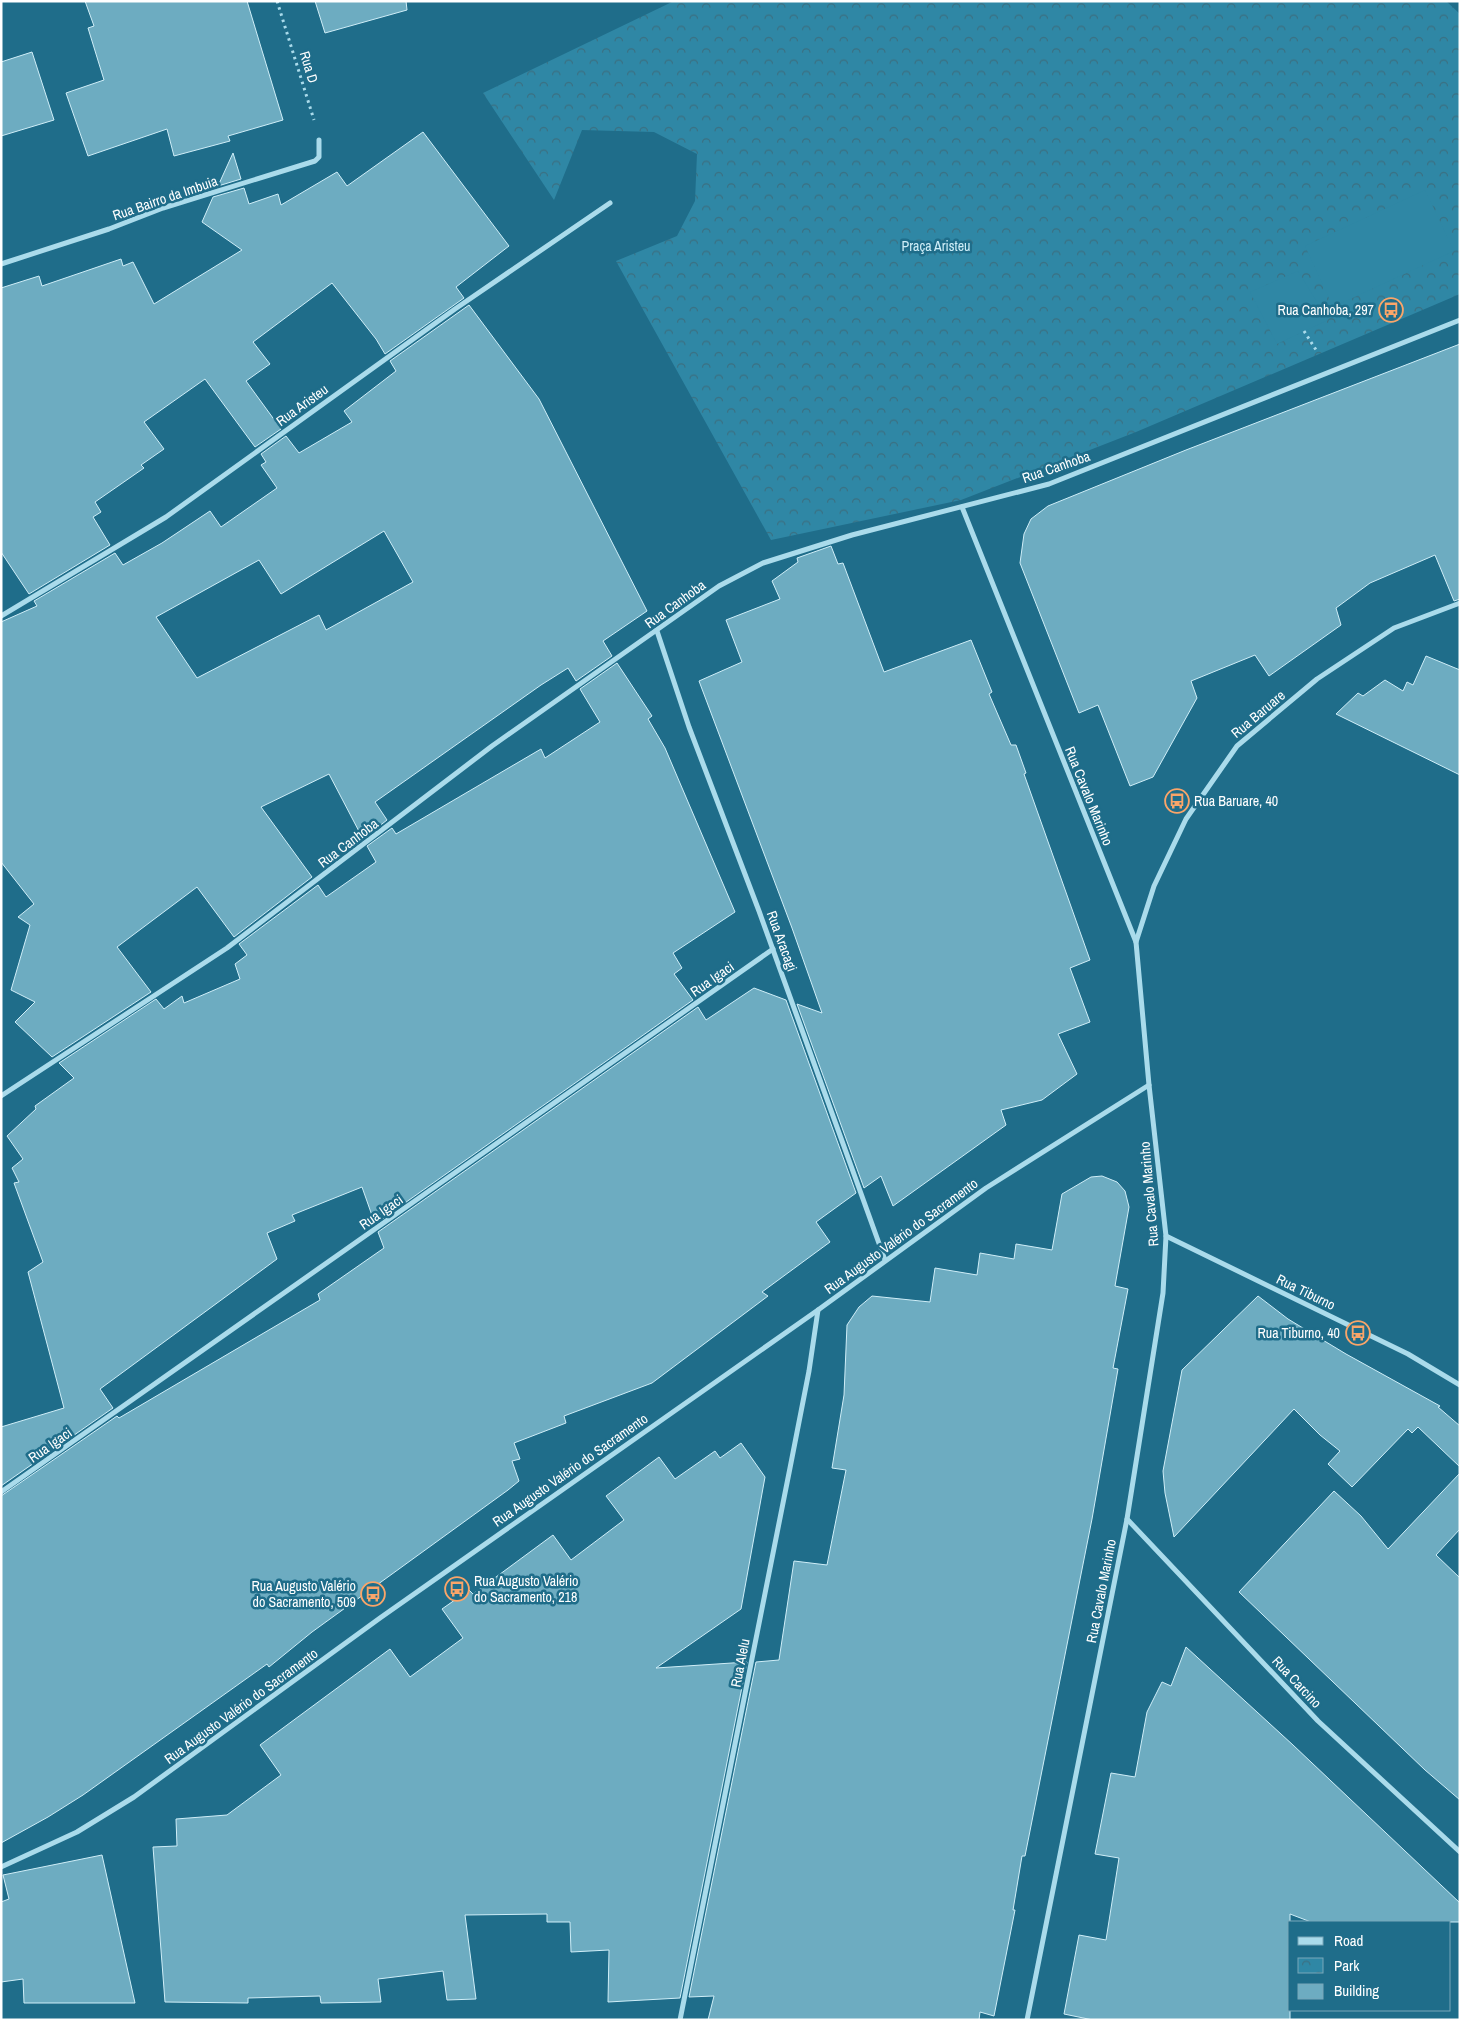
<svg xmlns="http://www.w3.org/2000/svg" width="1461" height="2021" font-family="'Archivo Narrow',sans-serif">
<style>
.park{fill:url(#park-crowns)}
.pitch{fill:#2f87a5}
.building{fill:#6dacc1;stroke:#cfeef8;fill-rule:evenodd}
.lines{fill:none;stroke-linecap:round;stroke-linejoin:round}
.path{stroke:#aadbeb;stroke-width:3;stroke-dasharray:2.5 4;stroke-linecap:butt}
.minor{stroke:#aadbeb;stroke-width:5}
.labels{text-anchor:middle;stroke-width:5;stroke-linejoin:round;paint-order:stroke}
.street-label{font-size:14px;fill:#fff;stroke:#1f6d8a}
.park-label{font-size:14px;fill:#cfeef8;stroke:#1f6d8a}
.poi-label{font-size:14px;fill:#fff;stroke:#1f6d8a;text-anchor:end}
</style>
<defs>
<pattern id="park-crowns" width="20" height="18" patternUnits="userSpaceOnUse" patternTransform="scale(1.25)"><rect width="20" height="18" fill="#2f87a5"/><path d="M2 6a3 3 0 1 1 6 0M12 15a3 3 0 1 1 6 0" fill="none" stroke="#3b6f81"/></pattern>
</defs>
<rect width="100%" height="100%" fill="#1f6d8a"/>
<!-- park -->
<polygon class="park" points="674,1 1446,1 1460,14 1460,294 1136,432 961,500 771,540 616,261 677,236 695,201 697,154 654,132 582,130 554,200 483,93"/>
<!-- pitch -->
<g class="pitch">
<polygon points="1425,190 1454,251 1333,307 1305,246"/>
<polygon points="1298,271 1328,320 1277,344 1250,292"/>
</g>
<!-- building -->
<g class="building">
<polygon points="85,1 247,1 283,120 228,136 230,141 174,156 167,129 88,156 66,93 104,80 88,28 94,26"/>
<polygon points="315,1 406,1 407,10 325,33"/>
<polygon points="32,52 54,120 1,136 1,62"/>
<polygon points="423,132 509,246 456,287 464,298 385,354 376,339 332,283 253,342 270,364 246,381 281,429 255,447 205,379 144,422 164,449 141,465 144,468 95,502 101,512 93,517 110,545 29,594 1,552 1,288 39,276 42,286 121,259 123,266 133,262 154,304 242,250 202,222 213,197 244,188 249,204 278,194 281,205 337,172 347,186"/>
<polygon points="233,153 241,179 218,186"/>
<path d="M469 305 539 399 647 611 603 641 612 656 576 681 568 668 541 685 375 802 387 820 363 839 329 774 261 807 312 877 234 937 197 887 117 947 151 992 52 1057 15 1022 35 1002 11 990 30 925 18 917 34 904 1 862V622L37 606 34 601 115 553 123 565 162 543 210 511 221 527 277 488 261 465 266 462 261 454 286 436 299 453 352 422 344 411 396 371 390 361ZM384 531 413 582 326 630 319 615 197 678 156 617 259 560 281 594Z"/>
<polygon points="1460,344 1460,599 1454,601 1435,555 1370,583 1336,608 1341,625 1269,676 1255,655 1191,681 1197,698 1153,777 1130,786 1098,705 1079,713 1020,563 1024,534 1031,519 1048,506 1186,450"/>
<polygon points="831,546 838,564 843,563 884,672 971,640 992,692 989,694 1011,745 1016,745 1026,773 1024,774 1090,960 1070,968 1090,1022 1058,1034 1077,1074 1042,1100 1001,1110 1006,1125 893,1206 881,1176 864,1188 797,1004 822,1013 792,928 699,681 742,662 726,620 780,599 772,581 798,562 797,558"/>
<polygon points="1426,656 1460,670 1460,775 1336,714 1358,693 1363,696 1385,680 1403,691 1407,682 1413,685"/>
<polygon points="617,663 652,716 648,719 665,748 735,912 673,953 682,968 674,974 693,1000 375,1224 362,1187 292,1215 295,1221 267,1233 277,1259 100,1389 113,1408 1,1486 1,1427 64,1408 28,1272 43,1262 14,1183 19,1182 12,1168 23,1159 7,1136 36,1109 35,1106 74,1078 59,1063 156,999 164,1009 182,996 184,1003 240,979 235,964 247,955 239,944 318,885 326,897 376,862 367,846 392,828 396,834 541,749 545,758 600,722 580,689"/>
<polygon points="754,988 786,1000 856,1193 816,1222 830,1242 762,1292 768,1296 652,1383 564,1416 566,1423 514,1443 520,1459 512,1461 519,1481 508,1490 312,1632 269,1667 267,1664 83,1795 48,1817 1,1843 1,1496 117,1416 119,1418 320,1300 318,1294 384,1248 378,1232 698,1007 706,1020"/>
<polygon points="1102,1176 1117,1182 1125,1191 1129,1207 1115,1286 1128,1289 1113,1368 1118,1369 1092,1519 1025,1856 1022,1856 1013,1910 1015,1910 994,2016 980,2012 979,2020 708,2020 714,1996 689,1997 756,1662 779,1660 794,1561 827,1565 846,1470 832,1468 844,1395 847,1325 859,1307 872,1296 930,1302 935,1268 977,1275 980,1253 1014,1259 1016,1244 1052,1250 1062,1194 1091,1177"/>
<polygon points="1258,1296 1288,1319 1346,1354 1440,1406 1438,1407 1460,1426 1460,1467 1418,1427 1412,1433 1408,1429 1352,1487 1328,1464 1340,1451 1320,1435 1294,1409 1174,1537 1165,1493 1163,1471 1182,1370"/>
<polygon points="741,1443 765,1477 741,1609 656,1668 747,1662 680,1998 608,2002 609,1950 571,1952 570,1922 547,1922 547,1914 465,1915 476,1999 447,2000 443,1971 378,1979 381,2002 321,2003 320,1996 248,1998 248,2003 165,2002 153,1847 177,1846 176,1819 227,1815 281,1775 260,1745 390,1649 410,1677 463,1638 442,1609 469,1590 473,1594 553,1535 571,1560 624,1520 606,1496 659,1457 675,1479 715,1451 720,1458"/>
<polygon points="1460,1473 1460,1529 1436,1555 1460,1578 1460,1800 1425,1770 1239,1592 1334,1491 1361,1516 1388,1549"/>
<polygon points="1186,1647 1293,1745 1460,1903 1460,1922 1311,1922 1290,1914 1290,2020 1093,2020 1064,2014 1079,1935 1106,1940 1119,1858 1095,1854 1111,1773 1135,1777 1147,1712 1162,1682 1171,1686"/>
<polygon points="102,1855 135,2003 24,2003 23,1979 1,1982 1,1902 9,1899 3,1875"/>
</g>
<g class="lines">
<!-- path -->
<g class="path">
<polyline points="277,1 314,120"/>
<polyline points="1304,331 1318,353"/>
</g>
<!-- minor -->
<g class="minor">
<polyline points="1,264 109,229 163,208 315,161 319,157 319,140"/>
<polyline points="962,507 1136,942 1149,1085 1166,1236 1163,1293 1127,1519 1027,2020"/>
<polyline points="1,616 166,517 455,309 610,203"/>
<polyline points="657,631 689,727 759,911 885,1260"/>
<polyline points="1136,942 1154,886 1186,819 1237,746 1317,679 1394,628 1460,603"/>
<polyline points="1,1096 227,948 492,746 719,586 763,563 852,535 1049,484 1460,320"/>
<polyline points="1166,1236 1408,1354 1460,1385"/>
<polyline points="1,1492 773,949"/>
<polyline points="1127,1519 1318,1721 1460,1852"/>
<polyline points="1,1867 77,1832 134,1797 380,1618 818,1310 986,1188 1149,1085"/>
<polyline points="680,2020 790,1468 809,1371 818,1310"/>
</g>
</g>
<!-- icons -->
<defs>
<g id="bus-ring" transform="scale(1.25)"><circle r="9.5" fill="#1f6d8a" stroke="#faa569" stroke-width="1.5"/><path d="M-5-6H5V4H4V6H2V4H-2V6H-4V4H-5ZM-3.5-4V0h7V-4ZM-3.5 1.2v1.5H-2V1.2ZM2 1.2v1.5H3.5V1.2Z" fill="#faa569"/></g>
</defs>
<g fill-rule="evenodd">
<use href="#bus-ring" x="1391" y="310"/>
<use href="#bus-ring" x="1177" y="801"/>
<use href="#bus-ring" x="1358" y="1333"/>
<use href="#bus-ring" x="457" y="1589"/>
<use href="#bus-ring" x="373" y="1594"/>
</g>
<g class="labels">
<!-- street labels -->
<g class="street-label">
<text transform="translate(309 67) rotate(73)" y="5">Rua D</text>
<text transform="translate(165 198) rotate(-19)" y="5">Rua Bairro da Imbuia</text>
<text transform="translate(302 405) rotate(-36)" y="5">Rua Aristeu</text>
<text transform="translate(1056 467) rotate(-19)" y="5">Rua Canhoba</text>
<text transform="translate(675 604) rotate(-36)" y="5">Rua Canhoba</text>
<text transform="translate(1258 714) rotate(-40)" y="5">Rua Baruare</text>
<text transform="translate(1089 796) rotate(68)" y="5">Rua Cavalo Marinho</text>
<text transform="translate(348 843) rotate(-37)" y="5">Rua Canhoba</text>
<text transform="translate(782 941) rotate(70)" y="5">Rua Aracagi</text>
<text transform="translate(712 979) rotate(-35)" y="5">Rua Igaci</text>
<text transform="translate(1149 1194) rotate(-95)" y="5">Rua Cavalo Marinho</text>
<text transform="translate(381 1212) rotate(-35)" y="5">Rua Igaci</text>
<text transform="translate(901 1236) rotate(-36)" y="5">Rua Augusto Valério do Sacramento</text>
<text transform="translate(1306 1292) rotate(26)" y="5">Rua Tiburno</text>
<text transform="translate(50 1445) rotate(-35)" y="5">Rua Igaci</text>
<text transform="translate(570 1470) rotate(-35)" y="5">Rua Augusto Valério do Sacramento</text>
<text transform="translate(1101 1591) rotate(-79)" y="5">Rua Cavalo Marinho</text>
<text transform="translate(740 1663) rotate(-79)" y="5">Rua Alelu</text>
<text transform="translate(1297 1682) rotate(47)" y="5">Rua Carcino</text>
<text transform="translate(241 1706) rotate(-36)" y="5">Rua Augusto Valério do Sacramento</text>
</g>
<!-- park labels -->
<g class="park-label">
<text x="936" y="251">Praça Aristeu</text>
</g>
<!-- poi labels -->
<g class="poi-label">
<text x="1374" y="315">Rua Canhoba, 297</text>
<text x="1194" y="806" text-anchor="start">Rua Baruare, 40</text>
<text x="1340" y="1338">Rua Tiburno, 40</text>
<text x="474" y="1586" text-anchor="start">Rua Augusto Valério<tspan x="474" dy="16">do Sacramento, 218</tspan></text>
<text x="356" y="1591">Rua Augusto Valério<tspan x="356" dy="16">do Sacramento, 509</tspan></text>
</g>
</g>
<!-- border -->
<rect width="1461" height="2021" fill="none" stroke="#ffffff" stroke-width="5"/>
<!-- legend -->
<rect x="1288" y="1921" width="162" height="90" fill="#1f6d8a" stroke="#79a7b9"/>
<rect x="1298" y="1937" width="25" height="8" fill="#aadbeb" stroke="#79a7b9"/>
<text x="1334" y="1946" font-size="15" fill="#ffffff">Road</text>
<rect x="1298" y="1958" width="25" height="15" fill="url(#park-crowns)" stroke="#79a7b9"/>
<text x="1334" y="1971" font-size="15" fill="#ffffff">Park</text>
<rect x="1298" y="1984" width="25" height="15" fill="#6dacc1" stroke="#79a7b9"/>
<text x="1334" y="1996" font-size="15" fill="#ffffff">Building</text>
</svg>
